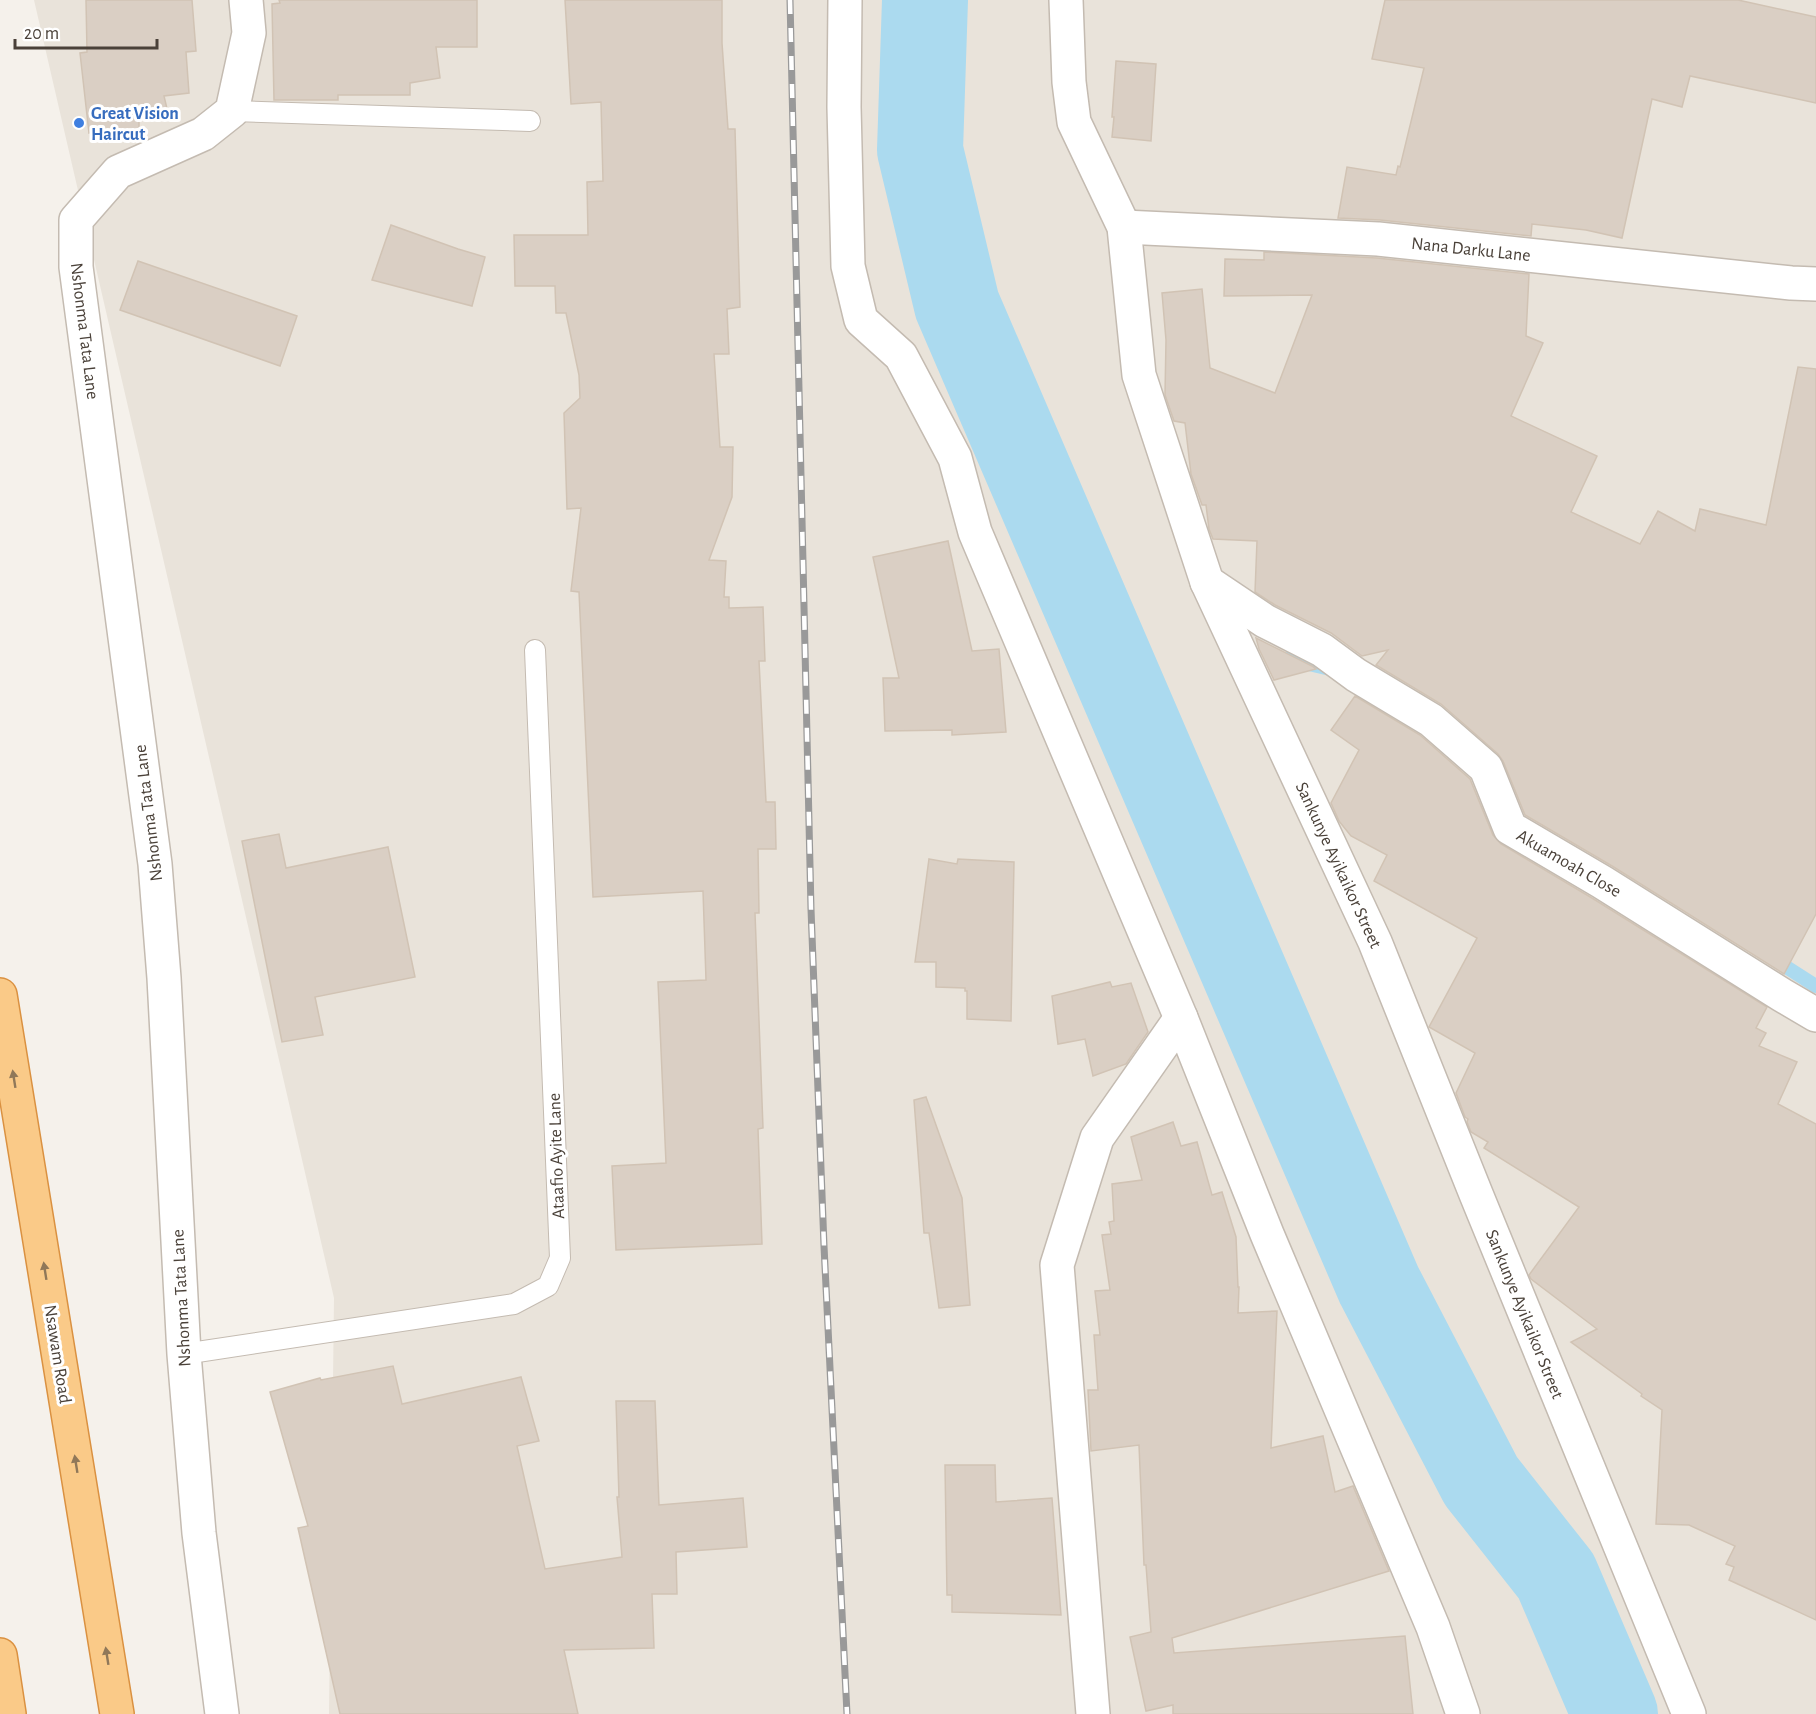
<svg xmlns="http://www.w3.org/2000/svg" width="1816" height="1714" font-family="'Alegreya Sans',sans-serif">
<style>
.residential{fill:#e9e3da}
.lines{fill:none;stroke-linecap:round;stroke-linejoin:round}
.stream{stroke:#abdaef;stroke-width:14}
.river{stroke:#abdaef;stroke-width:86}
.building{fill:#dacfc4;stroke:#d1c3b4;stroke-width:1.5}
.service-casing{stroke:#c4bbb1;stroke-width:22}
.minor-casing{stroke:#c4bbb1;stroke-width:36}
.trunk-casing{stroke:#da9141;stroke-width:36}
.service{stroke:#fff;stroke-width:20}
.minor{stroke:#fff;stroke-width:33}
.trunk{stroke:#faca88;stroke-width:33}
.rail-casing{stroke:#999;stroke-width:7}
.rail{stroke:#fff;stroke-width:4.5;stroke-dasharray:14;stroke-linecap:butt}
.oneway{fill:#907859}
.shop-dot{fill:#3f7fe0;stroke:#fff;stroke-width:2}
.labels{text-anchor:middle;stroke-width:6;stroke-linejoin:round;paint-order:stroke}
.shop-label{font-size:18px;font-weight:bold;fill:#366cbe;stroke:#fff;text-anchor:start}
.street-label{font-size:18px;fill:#4a4139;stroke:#fff}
</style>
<rect width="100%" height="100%" fill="#f5f1eb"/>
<!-- residential -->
<polygon class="residential" points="34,0 1816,0 1816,1714 329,1714 334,1298"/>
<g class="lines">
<!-- stream -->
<g class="stream">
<polyline points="1288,659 1330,669"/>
<polyline points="1772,958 1816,986"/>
</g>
<!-- river -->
<polyline class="river" points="925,0 920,150 957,305 1379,1285 1481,1481 1556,1576 1615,1714"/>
</g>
<!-- building -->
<g class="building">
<polygon points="86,0 192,0 196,51 186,52 189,93 164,96 168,113 139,120 139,135 92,136 92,132 89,133 80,53 87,52"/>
<polygon points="279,0 477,0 477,47 436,47 440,78 410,83 410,95 338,95 338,100 274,100 272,4 280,3"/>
<polygon points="565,0 722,0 722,43 728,129 735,129 740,307 727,309 729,354 714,354 720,447 733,447 732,497 709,560 726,561 724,597 729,597 729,608 763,607 765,661 759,661 766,802 775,802 776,849 758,849 759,913 755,913 763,1128 758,1129 762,1244 616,1250 612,1166 666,1163 658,982 706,980 703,891 593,897 579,592 571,591 581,508 567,509 564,413 580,398 579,375 566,313 556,313 555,286 515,286 514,235 588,235 587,182 603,181 601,102 571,104"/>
<polygon points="1385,0 1738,0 1816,17 1816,103 1690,76 1682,107 1652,99 1622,238 1586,230 1532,224 1531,236 1380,220 1338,218 1347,167 1396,175 1398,166 1400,167 1424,68 1372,59"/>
<polygon points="1116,61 1156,64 1151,141 1112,137 1114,117 1112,117"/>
<polygon points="391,225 458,249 485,257 472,306 372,280"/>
<polygon points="1264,252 1377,258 1529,274 1526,336 1543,343 1511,416 1597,456 1571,512 1640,544 1658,511 1695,531 1700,509 1766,525 1798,367 1816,369 1816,914 1784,974 1612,866 1525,815 1503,761 1498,754 1441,704 1376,665 1388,650 1362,656 1331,633 1275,605 1255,592 1257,541 1213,539 1209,529 1206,505 1202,505 1191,474 1185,423 1174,421 1165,395 1166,340 1162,293 1202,289 1210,368 1275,393 1312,295 1224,296 1225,259 1264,260"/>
<polygon points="138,261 297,316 280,366 120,310"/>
<polygon points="948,541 972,651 999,649 1006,732 952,735 952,730 885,731 883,678 899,678 873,557"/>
<polygon points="1256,638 1312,666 1316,669 1274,680 1259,649"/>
<polygon points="1355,696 1420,735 1470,779 1493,835 1501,844 1592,898 1767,1007 1756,1028 1766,1033 1759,1046 1797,1062 1778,1104 1816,1124 1816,1620 1729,1580 1734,1567 1726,1564 1735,1546 1689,1525 1656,1524 1662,1410 1641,1396 1642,1394 1571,1342 1597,1329 1531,1279 1529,1275 1579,1207 1484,1148 1488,1142 1471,1132 1467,1122 1468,1119 1465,1117 1456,1093 1475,1053 1429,1027 1477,938 1374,881 1387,855 1351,836 1339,821 1331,803 1359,750 1331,730"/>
<polygon points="279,834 286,868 388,847 415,977 315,997 323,1035 282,1042 242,841"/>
<polygon points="929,859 957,864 958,859 1014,862 1011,1021 967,1019 967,991 965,991 965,988 936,987 936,962 915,962"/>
<polygon points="1110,982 1112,987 1131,983 1148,1032 1126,1064 1093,1076 1085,1039 1058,1044 1052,996"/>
<polygon points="926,1097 962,1198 970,1305 939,1308 929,1233 924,1233 914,1100"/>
<polygon points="1173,1122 1181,1146 1197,1142 1212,1195 1222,1192 1236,1237 1238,1287 1239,1287 1238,1313 1277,1311 1271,1448 1323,1436 1335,1492 1353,1486 1389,1571 1172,1638 1174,1653 1405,1636 1413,1714 1173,1714 1173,1705 1146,1711 1130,1637 1151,1632 1146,1565 1144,1565 1139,1445 1091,1451 1088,1390 1098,1390 1094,1335 1100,1335 1095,1291 1110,1290 1102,1235 1111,1234 1109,1222 1114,1221 1112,1184 1142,1180 1131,1137"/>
<polygon points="393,1366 402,1404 521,1377 539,1441 517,1446 545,1569 622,1557 617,1497 619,1497 616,1401 655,1401 659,1505 743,1498 747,1547 676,1552 677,1594 652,1594 654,1648 564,1650 578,1714 340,1714 298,1528 308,1526 270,1392 320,1378 321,1380"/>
<polygon points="945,1465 995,1465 996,1502 1052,1498 1061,1615 952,1612 952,1595 947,1595"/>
</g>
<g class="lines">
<!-- service casing -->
<g class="service-casing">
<g id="service">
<polyline points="232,111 530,121"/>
<polyline points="184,1354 514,1304 548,1286 560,1258 535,650"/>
</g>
</g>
<!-- minor casing -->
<g class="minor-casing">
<g id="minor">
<polyline points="845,0 844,107 848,266 861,320 901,356 955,458 975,532 1181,1018 1267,1234 1433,1627 1463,1714"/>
<polyline points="1066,0 1069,82 1074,122 1124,227 1139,375 1207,582 1375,942 1476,1194 1689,1714"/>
<polyline points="1124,227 1378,239 1791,283 1816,284"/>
<polyline points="1207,582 1265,621 1322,650 1356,675 1431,720 1486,768 1510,828 1602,882 1782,995 1816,1015"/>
<polyline points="222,1714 199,1533 184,1354 164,978 155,864 76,267 76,220 118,172 203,134 232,111 249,33 246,0"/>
<polyline points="1093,1714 1057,1265 1097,1138 1181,1018"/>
</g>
</g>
<!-- trunk casing -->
<g class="trunk-casing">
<g id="trunk">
<polyline points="0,995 117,1714"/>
<polyline points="0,1655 9,1714"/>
</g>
</g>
<!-- service -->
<use href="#service" class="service"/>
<!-- minor -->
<use href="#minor" class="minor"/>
<!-- trunk -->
<use href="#trunk" class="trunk"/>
<!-- rail casing -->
<g class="rail-casing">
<polyline id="rail" points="790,0 811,909 824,1246 847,1714"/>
</g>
<!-- rail -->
<use href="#rail" class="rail"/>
</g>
<!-- one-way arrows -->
<defs><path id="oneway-solid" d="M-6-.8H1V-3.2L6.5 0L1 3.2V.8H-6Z" transform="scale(1.5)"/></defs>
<g class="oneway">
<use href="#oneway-solid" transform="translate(14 1079) rotate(-99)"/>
<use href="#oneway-solid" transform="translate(45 1271) rotate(-99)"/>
<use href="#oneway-solid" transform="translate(76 1464) rotate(-99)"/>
<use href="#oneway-solid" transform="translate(107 1656) rotate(-99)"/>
</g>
<!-- markers -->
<circle class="shop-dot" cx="79" cy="123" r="6"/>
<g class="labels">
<!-- shop labels -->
<g class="shop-label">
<text x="91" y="119">Great Vision<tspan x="91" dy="21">Haircut</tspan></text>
</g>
<!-- street labels -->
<g class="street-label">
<text transform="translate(1471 249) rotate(6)" y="6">Nana Darku Lane</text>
<text transform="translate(85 331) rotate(83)" y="6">Nshonma Tata Lane</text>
<text transform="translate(148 813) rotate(-97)" y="6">Nshonma Tata Lane</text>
<text transform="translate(1569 863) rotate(30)" y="6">Akuamoah Close</text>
<text transform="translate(1339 865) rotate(65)" y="6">Sankunye Ayikaikor Street</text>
<text transform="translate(556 1156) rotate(-92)" y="6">Ataafio Ayite Lane</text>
<text transform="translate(181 1298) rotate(-93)" y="6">Nshonma Tata Lane</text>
<text transform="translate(1525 1314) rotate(68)" y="6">Sankunye Ayikaikor Street</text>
<text transform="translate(58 1354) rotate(81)" y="6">Nsawam Road</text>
</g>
</g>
<!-- scale -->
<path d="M15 39v9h142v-9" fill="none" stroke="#4a4139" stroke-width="3"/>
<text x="24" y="39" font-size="18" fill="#4a4139" stroke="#ffffff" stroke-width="4.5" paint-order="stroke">20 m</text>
</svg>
